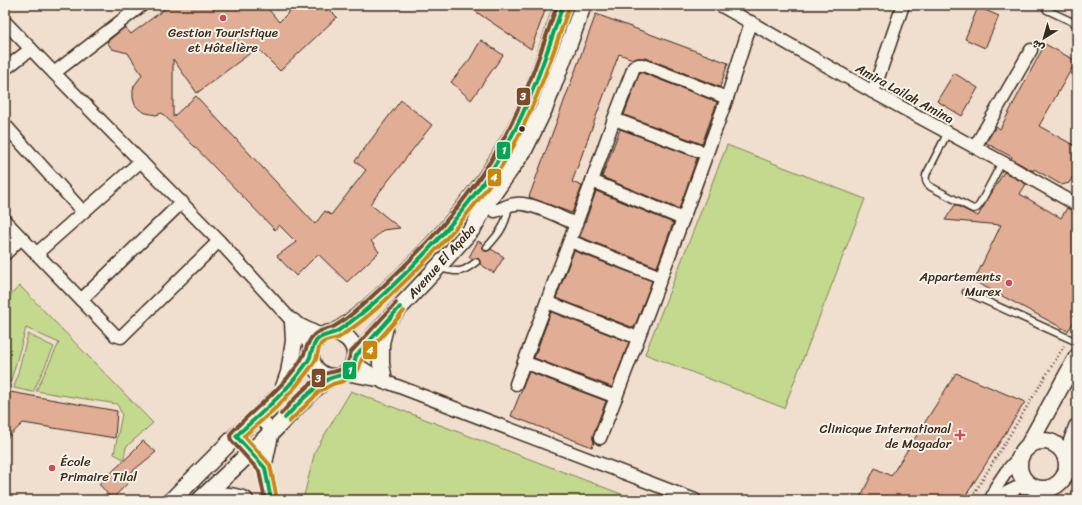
<svg xmlns="http://www.w3.org/2000/svg" width="1082" height="505" font-family="Sriracha,'Playpen Sans Arabic',sans-serif">
<style>
.green{fill:#c3d98e;stroke:#7f8256}
.building{fill:#e1ad94;stroke:#3b2a1e}
.lines{fill:none;stroke-linecap:round;stroke-linejoin:round}
.lane-casing{stroke:#3b2a1e;stroke-width:9}
.street-casing{stroke:#3b2a1e;stroke-width:15}
.secondary-casing{stroke:#3b2a1e;stroke-width:19}
.path{stroke:#3b2a1e;stroke-width:2.5;stroke-dasharray:1 3;stroke-linecap:butt}
.lane{stroke:#f7f3e8;stroke-width:6}
.street{stroke:#f7f3e8;stroke-width:12}
.secondary{stroke:#f7f3e8;stroke-width:16}
.bus-1-casing{stroke:#f7f3e8;stroke-width:7}
.bus-2-casing{stroke:#f7f3e8;stroke-width:7}
.bus-3-casing{stroke:#f7f3e8;stroke-width:7}
.bus-1{stroke:#00a651;stroke-width:4}
.bus-2{stroke:#c88708;stroke-width:4}
.bus-3{stroke:#7a4b2a;stroke-width:4}
.poi-dot{fill:#d1495b;stroke:#f7f3e8;stroke-width:1.5}
.bus-dot{fill:#3b2a1e;stroke:#f7f3e8;stroke-width:1.5}
.labels{text-anchor:middle;stroke-width:4;stroke-linejoin:round;paint-order:stroke}
.poi-label{font-size:13px;fill:#3b2a1e;stroke:#f7f3e8;text-anchor:end}
.street-label{font-size:13px;fill:#3b2a1e;stroke:#f7f3e8}
.line-badge{stroke:#f7f3e8;stroke-width:1.5}
.badge-label{font-size:11px;text-anchor:middle;font-weight:bold;fill:#fff}
</style>
<rect width="100%" height="100%" fill="#f0decf"/>
<filter id="ink" filterUnits="userSpaceOnUse"><feTurbulence type="fractalNoise" baseFrequency=".025" numOctaves="2"/><feDisplacementMap in="SourceGraphic" scale="8" xChannelSelector="R" yChannelSelector="G"/><feConvolveMatrix kernelMatrix="1 2 1 2 8 2 1 2 1" color-interpolation-filters="sRGB"/></filter>
<g filter="url(#ink)">
<!-- green -->
<g class="green">
<polygon points="727,145 865,199 784,408 645,354"/>
<polygon points="20,286 153,423 126,447 124,459 114,454 122,414 117,404 36,391 59,343 26,328 10,384 5,385 5,300"/>
<polygon points="28,334 54,347 33,392 14,388"/>
<polygon points="351,391 637,500 303,500 315,451"/>
</g>
<!-- building -->
<g class="building">
<polygon points="170,5 265,5 279,22 296,5 325,5 337,17 280,71 257,48 197,93 173,59 173,117 196,96 315,224 325,211 331,215 366,170 355,161 401,100 432,125 370,204 400,228 383,230 371,241 379,252 347,282 318,254 296,276 277,256 296,242 279,225 275,230 162,113 156,115 146,113 140,110 135,105 133,98 133,91 134,86 142,75 128,53 112,49 107,42 125,27 131,34"/>
<polygon points="466,5 547,5 531,49"/>
<polygon points="978,7 999,16 985,48 965,39"/>
<polygon points="596,14 728,63 720,87 646,58 638,58 633,59 619,54 572,182 582,186 572,213 529,197"/>
<polygon points="481,40 503,55 471,100 451,82 470,59"/>
<polygon points="1045,44 1076,61 1039,126 1077,147 1077,169 1069,183 1062,185 1034,169 1033,171 1011,159 1012,157 986,143 996,126 1000,129"/>
<polygon points="640,72 717,102 702,144 624,115"/>
<polygon points="954,73 978,88 962,116 937,101"/>
<polygon points="620,129 697,158 679,209 602,177"/>
<polygon points="1004,172 1026,184 1020,194 1061,218 1067,208 1077,214 1077,317 1068,331 974,281 1001,225 945,220 955,205 978,216"/>
<polygon points="596,191 673,223 657,267 580,237"/>
<polygon points="478,241 483,244 483,248 484,251 488,251 491,249 504,257 494,273 480,264 480,261 478,258 475,258 472,259 469,257"/>
<polygon points="574,251 652,281 634,328 556,298"/>
<polygon points="551,312 629,342 612,387 534,358"/>
<polygon points="529,372 606,401 593,435 593,439 594,442 592,447 511,416"/>
<polygon points="956,373 1025,402 963,500 859,500 875,468 891,476"/>
<polygon points="10,392 117,411 115,438 23,423 5,440 5,397"/>
<polygon points="143,441 156,452 129,474 133,478 112,499 99,484 132,453 131,453"/>
</g>
<g class="lines">
<!-- lane casing -->
<g class="lane-casing">
<g id="lane">
<polyline points="1044,5 1047,10 1077,24"/>
<path d="M948 132 926 175C925 181 926 184 931 187L973 209C977 209 978 207 980 204L1002 162"/>
<path d="M487 247C498 235 505 227 508 210L503 211"/>
<path d="M439 268C457 272 461 274 476 262"/>
<polyline points="966,292 1077,342"/>
</g>
</g>
<!-- street casing -->
<g class="street-casing">
<g id="street">
<polyline points="720,5 873,92 1002,162 1077,205"/>
<polyline points="5,22 54,73 219,241 293,322 312,348"/>
<polyline points="5,69 31,49"/>
<polyline points="54,73 142,5"/>
<polyline points="873,92 903,5"/>
<polyline points="614,119 707,154"/>
<polyline points="5,125 83,212"/>
<polyline points="975,147 1031,50"/>
<polyline points="592,181 683,219"/>
<path d="M486 204 495 211C502 209 509 204 516 204 532 202 561 218 576 224"/>
<polyline points="5,221 115,335 121,337 126,332 219,241"/>
<polyline points="570,241 661,277"/>
<polyline points="5,254 21,238"/>
<polyline points="36,254 141,161"/>
<polyline points="81,300 182,202"/>
<polyline points="547,302 638,338"/>
<polyline points="294,322 323,336"/>
<polyline points="524,362 616,397"/>
<polyline points="355,363 377,377"/>
<polyline points="346,374 384,381 695,500"/>
<polyline points="516,384 592,181 614,119 634,67 638,65 643,65 727,98"/>
<polyline points="258,416 273,431 265,468 271,500"/>
<polyline points="236,436 265,468"/>
<polyline points="600,438 616,397 683,219 727,98 751,22"/>
<polyline points="991,500 996,487 1006,472 1022,454"/>
<polyline points="995,500 1006,493 1018,487 1035,487"/>
</g>
</g>
<!-- secondary casing -->
<g class="secondary-casing">
<g id="secondary">
<circle cx="333" cy="355" r="22"/>
<path d="M334 333C360 317 381 296 403 275 454 225 500 168 528 102 533 92 536 81 540 71 548 49 555 27 563 5"/>
<polyline points="356,356 387,321 437,268 473,228 486,204 524,150 545,107 573,33 583,5"/>
<polyline points="384,381 381,364 381,343 386,323"/>
<polyline points="284,387 289,373 294,341 293,322"/>
<circle cx="1043" cy="465" r="24"/>
<polyline points="1027,448 1077,357"/>
<polyline points="1066,458 1077,427"/>
<polyline points="172,500 236,436 282,393 300,371 311,354"/>
<polyline points="200,500 273,431 312,391 322,383 333,377"/>
<path d="M203 500C219 495 229 494 245 500"/>
</g>
</g>
<!-- path -->
<g class="path">
<polyline points="1073,332 1077,325"/>
<polyline points="970,500 1064,346"/>
</g>
<!-- lane -->
<use href="#lane" class="lane"/>
<!-- street -->
<use href="#street" class="street"/>
<!-- secondary -->
<use href="#secondary" class="secondary"/>
<!-- bus-1 casing -->
<g class="bus-1-casing">
<g id="bus-1">
<path d="M285 418C298 404 310 390 327 380 334 375 344 377 350 370 354 366 355 361 356 356L400 307"/>
<path d="M271 500 265 468 236 436C258 416 282 396 300 372 304 367 308 362 310 357 312 351 313 345 317 340 323 334 332 335 339 330 356 319 371 306 386 292 433 248 477 199 508 143 532 99 547 52 563 5"/>
</g>
</g>
<!-- bus-2 casing -->
<g class="bus-2-casing">
<g id="bus-2">
<polyline points="289,422 320,391 333,384 344,381 352,376 358,370 362,359 404,311"/>
<path d="M277 499 270 465 244 436C265 418 287 399 304 376 308 371 313 365 316 359 318 354 318 348 321 344 325 340 332 340 338 338 340 337 343 335 345 333 364 321 380 306 396 290 441 247 484 200 514 145 537 101 553 54 569 7"/>
</g>
</g>
<!-- bus-3 casing -->
<g class="bus-3-casing">
<g id="bus-3">
<path d="M281 414C294 399 307 384 325 374 331 371 340 372 345 367 349 363 349 357 351 352L396 303"/>
<path d="M265 500 259 471 231 440 230 436 231 433C249 413 272 397 289 376 294 370 300 363 303 356 307 349 307 341 314 335 320 329 326 330 333 327 345 321 357 310 367 301 419 254 469 202 503 140 526 97 541 51 557 5"/>
</g>
</g>
<!-- bus-1 -->
<use href="#bus-1" class="bus-1"/>
<!-- bus-2 -->
<use href="#bus-2" class="bus-2"/>
<!-- bus-3 -->
<use href="#bus-3" class="bus-3"/>
</g>
</g>
<!-- markers -->
<g class="poi-dot">
<circle cx="223" cy="18" r="4"/>
<circle cx="1009" cy="283" r="4"/>
<path d="M958 429h4v4h4v4h-4v4h-4v-4h-4v-4h4z"/>
<circle cx="52" cy="468" r="4"/>
</g>
<circle class="bus-dot" cx="522" cy="129" r="3.5"/>
<g class="labels">
<!-- poi labels -->
<g class="poi-label">
<text x="223" y="37" text-anchor="middle">Gestion Touristique<tspan x="223" dy="15">et Hôtelière</tspan></text>
<text x="1001" y="281">Appartements<tspan x="1001" dy="15">Murex</tspan></text>
<text x="951" y="433">Clinicque International<tspan x="951" dy="15">de Mogador</tspan></text>
<text x="60" y="466" text-anchor="start">École<tspan x="60" dy="15">Primaire Tilal</tspan></text>
</g>
<!-- street labels -->
<g class="street-label">
<text transform="translate(905 93) rotate(29)" y="5">Amira Lailah Amina</text>
<text transform="translate(441 261) rotate(-48)" y="5">Avenue El Aqaba</text>
</g>
</g>
<g class="line-badge">
<rect x="516" y="87" width="15" height="19" rx="4" fill="#7a4b2a"/>
<rect x="496" y="141" width="15" height="19" rx="4" fill="#00a651"/>
<rect x="487" y="168" width="15" height="19" rx="4" fill="#c88708"/>
<rect x="362" y="340" width="16" height="20" rx="4" fill="#c88708"/>
<rect x="342" y="361" width="15" height="19" rx="4" fill="#00a651"/>
<rect x="311" y="368" width="15" height="20" rx="4" fill="#7a4b2a"/>
</g>
<g class="badge-label">
<text x="523" y="100">3</text>
<text x="504" y="154">1</text>
<text x="494" y="181">4</text>
<text x="370" y="354">4</text>
<text x="350" y="374">1</text>
<text x="318" y="382">3</text>
</g>
<!-- margin -->
<rect width="1082" height="505" fill="none" stroke="#f7f3e8" stroke-width="20"/>
<rect x="10" y="10" width="1062" height="485" fill="none" stroke="#3b2a1e" stroke-width="1.5" filter="url(#ink)"/>
<!-- north arrow -->
<g transform="translate(1044 38) rotate(217)" stroke="#f7f3e8" stroke-width="3" paint-order="stroke">
<path d="M0-3L7 15L0 10L-7 15Z" fill="#3b2a1e"/>
<text y="-6" font-size="11" font-weight="bold" text-anchor="middle" fill="#3b2a1e">ش</text>
</g>
</svg>
